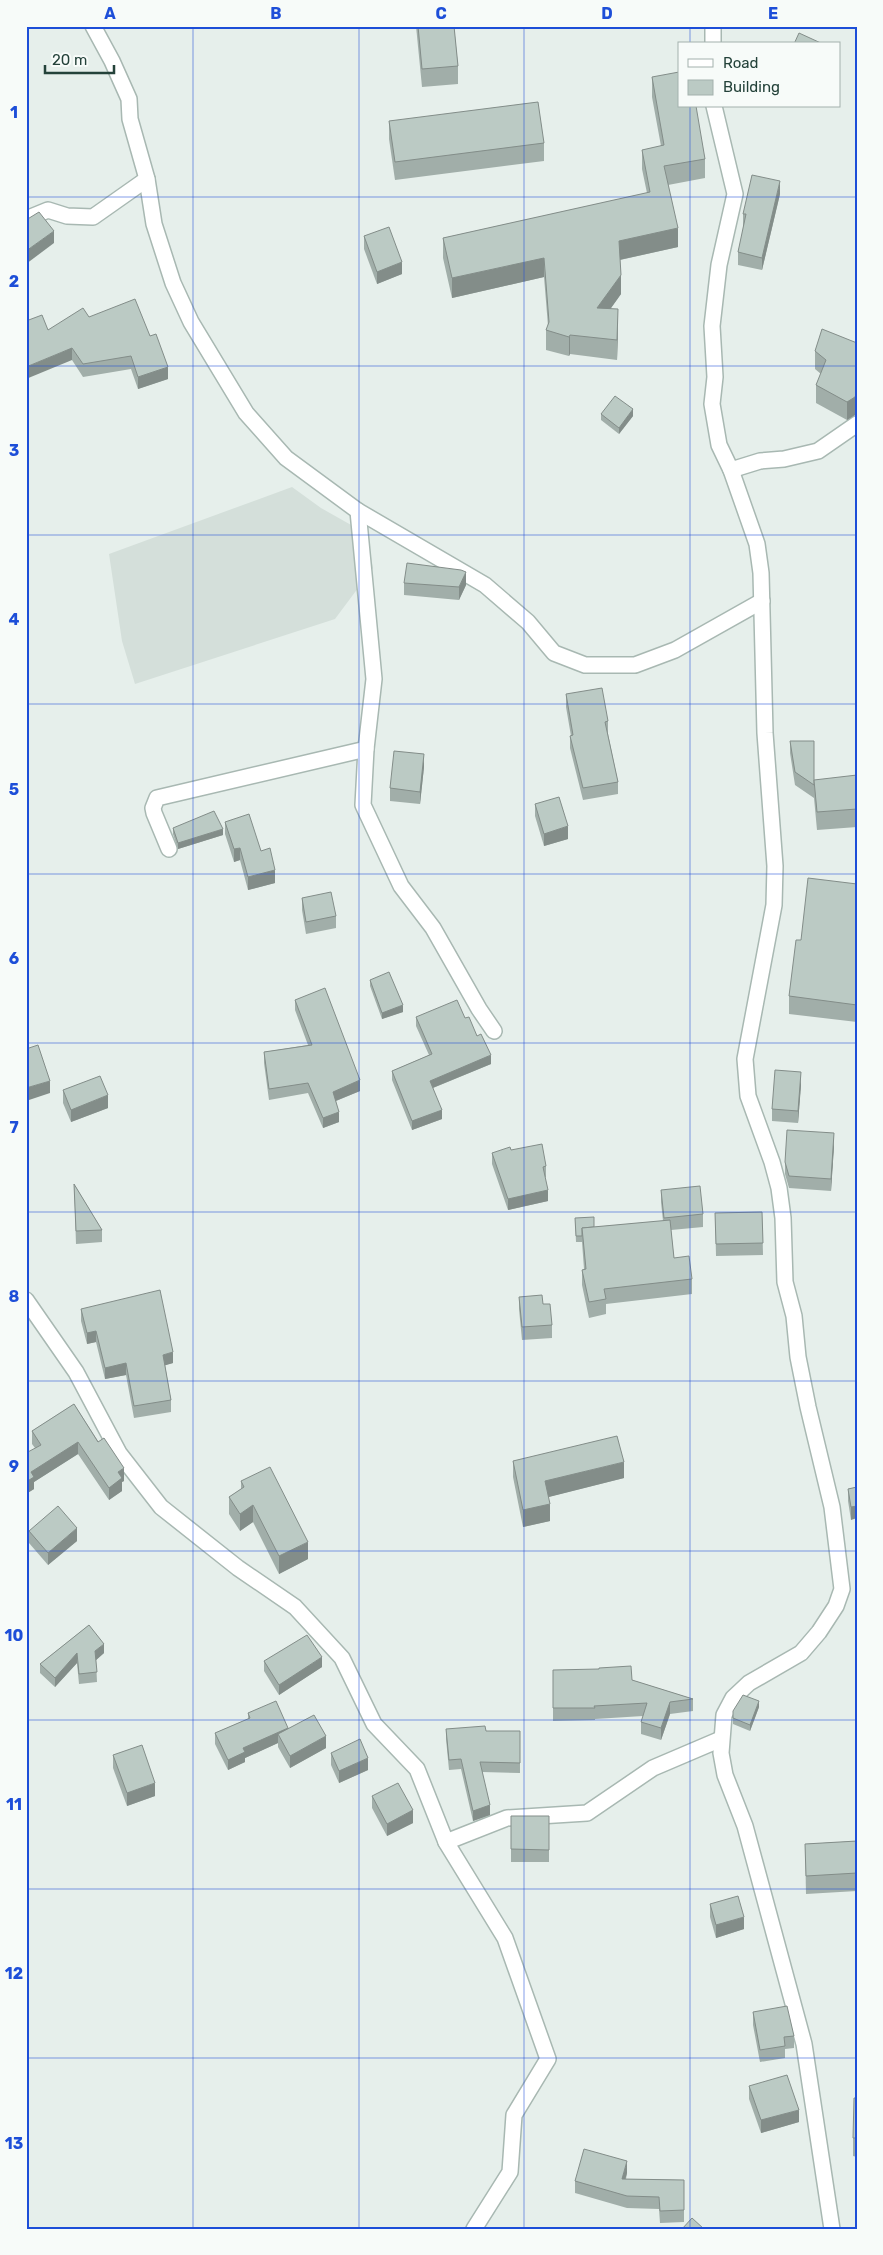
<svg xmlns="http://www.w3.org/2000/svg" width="883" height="2255" font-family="Rubik,sans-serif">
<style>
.built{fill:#d4dfda}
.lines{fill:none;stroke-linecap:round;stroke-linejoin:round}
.minor-casing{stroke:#a8b8b2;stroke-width:18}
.minor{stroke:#fff;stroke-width:15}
.wall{fill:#a1aea9}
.shaded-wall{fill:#838d89}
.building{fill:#bbcac4;stroke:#838d89}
.grid{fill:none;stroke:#1d4ed8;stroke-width:1;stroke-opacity:0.55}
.neatline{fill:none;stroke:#1d4ed8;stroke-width:2}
.grid-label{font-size:16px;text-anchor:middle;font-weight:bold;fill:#1d4ed8}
</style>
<rect width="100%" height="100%" fill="#e6efeb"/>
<!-- built -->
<polygon class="built" points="292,487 321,508 367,534 373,568 335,619 135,684 122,641 109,554"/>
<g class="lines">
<!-- minor casing -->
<g class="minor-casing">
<g id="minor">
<polyline points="93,26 112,61 129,99 130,119 147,179 154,224 173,283 191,322 246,413 286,458 358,511 374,679 366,749 363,805 401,886 433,928 479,1009 494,1031"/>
<polyline points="713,44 713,26"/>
<polyline points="714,106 735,194 719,265 712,326 715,377 712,404 719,445 731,470 757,544 761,573 765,733 775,866 774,905 745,1059 748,1096 772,1162 779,1188 783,1218 785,1282 794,1316 798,1357 808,1407 832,1507 842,1589 836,1606 819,1632 801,1653 749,1683 733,1698 724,1715 721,1753 725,1775 745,1826 804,2044 832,2229"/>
<polyline points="26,219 48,210 67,216 93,217 147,179"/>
<polyline points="731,470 760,461 784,459 818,451 857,424"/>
<polyline points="358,511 485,585 528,622 554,653 585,665 635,665 675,650 762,601"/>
<polyline points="169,849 154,813 153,808 157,798 366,749"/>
<polyline points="26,1300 76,1372 119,1453 161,1507 238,1568 295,1607 342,1658 374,1724 417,1769 446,1842 505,1938 548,2059 514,2115 510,2172 474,2229"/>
<polyline points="446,1842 507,1818 587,1813 653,1768 721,1739"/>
</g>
</g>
<!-- minor -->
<use href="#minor" class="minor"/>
</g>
<!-- wall -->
<g class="wall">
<polygon points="416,26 454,26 458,66 458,84 422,87"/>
<polygon points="652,77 705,159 705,178 668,185 678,247 620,260 621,294 610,309 618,329 617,360 570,354 569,356 546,350 546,330 548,326 544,277 452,298 443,258 443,238 647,193 642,169 642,150 661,146 652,97"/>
<polygon points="389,121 544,143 544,161 395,180 389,139"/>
<polygon points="780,194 762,270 738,265 738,252 744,226 743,226 743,214"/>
<polygon points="857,206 857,222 855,221 855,209"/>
<polygon points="364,236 402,274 377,284 364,249"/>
<polygon points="89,317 150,336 168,379 138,389 131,369 83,377 72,360 48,330"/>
<polygon points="857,343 857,411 855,415 847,420 816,403 816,385 821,374 815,369 815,351"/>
<polygon points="601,414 633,416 619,434 601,420"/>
<polygon points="404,583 466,585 459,600 404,595"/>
<polygon points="566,694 608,721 608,734 618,782 618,794 583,800 570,748 570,736 571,736 566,707"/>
<polygon points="790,741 814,785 857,775 857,827 817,830 814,798 795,785 790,753"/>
<polygon points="424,767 420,804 390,801 390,788"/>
<polygon points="535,804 568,839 544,846 535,816"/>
<polygon points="225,822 261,851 275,883 248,890 240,860 234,862 225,834"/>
<polygon points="173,828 223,835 178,849 173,834"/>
<polygon points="857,884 857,1022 789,1014 789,996 801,940"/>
<polygon points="302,898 336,916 336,928 306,934 302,910"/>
<polygon points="370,980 403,1012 382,1019 370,986"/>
<polygon points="295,1000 360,1091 336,1101 339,1122 323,1128 308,1093 269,1100 264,1063 264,1052 308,1045 295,1010"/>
<polygon points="416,1017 465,1018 477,1036 491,1064 433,1088 442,1119 412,1130 392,1080 392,1071 429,1055 416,1026"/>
<polygon points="801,1085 798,1123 772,1121 772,1109"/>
<polygon points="63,1090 108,1108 71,1122 63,1103"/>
<polygon points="834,1146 831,1191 789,1188 785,1174 785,1162"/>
<polygon points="511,1150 546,1166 546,1177 545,1177 548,1201 508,1210 492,1164 492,1153"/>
<polygon points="74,1184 102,1230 102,1242 76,1244"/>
<polygon points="661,1190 703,1214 703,1227 671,1230 674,1258 692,1279 692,1294 606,1304 606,1314 589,1318 582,1285 582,1270 584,1269 582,1242 576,1242 575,1218 594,1227 663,1221 661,1202"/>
<polygon points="762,1212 763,1255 716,1256 715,1213"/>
<polygon points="519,1297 543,1304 552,1325 552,1338 522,1340 519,1309"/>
<polygon points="81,1309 173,1363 165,1365 171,1400 171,1412 134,1418 126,1375 105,1379 96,1342 87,1344 81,1321"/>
<polygon points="74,1404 124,1481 122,1482 122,1491 109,1500 78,1454 34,1482 34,1489 26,1494 35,1448 32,1444 32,1431"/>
<polygon points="513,1461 624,1478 548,1497 550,1521 523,1527 513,1477"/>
<polygon points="241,1481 308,1559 279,1574 253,1522 240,1531 229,1514 229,1497 241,1489"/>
<polygon points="857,1487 851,1520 848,1501 848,1489"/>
<polygon points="29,1531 77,1541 48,1565 29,1543"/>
<polygon points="89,1625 104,1653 96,1660 97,1682 79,1684 77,1663 55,1687 40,1673 40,1664"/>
<polygon points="264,1661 322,1667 279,1695 264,1671"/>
<polygon points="553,1670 632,1680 693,1699 693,1711 670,1714 661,1740 641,1734 641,1722 643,1716 595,1719 595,1720 553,1721"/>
<polygon points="759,1707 750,1731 733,1724 733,1718"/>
<polygon points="248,1713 288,1729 326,1748 290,1768 278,1747 278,1743 245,1758 245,1762 228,1770 215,1744 215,1733 248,1719"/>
<polygon points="446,1729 486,1731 520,1731 520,1773 482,1772 490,1815 473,1821 461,1769 449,1770 446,1739"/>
<polygon points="331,1753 368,1770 339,1783 331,1765"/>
<polygon points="113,1755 155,1796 127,1806 113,1768"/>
<polygon points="372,1796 413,1823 387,1836 372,1808"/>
<rect x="511" y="1816" width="38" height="46"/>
<polygon points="857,1841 857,1891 806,1894 805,1844"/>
<polygon points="710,1904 744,1929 716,1938 710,1917"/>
<polygon points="753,2012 794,2036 794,2048 785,2049 785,2058 760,2062 753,2025"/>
<polygon points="749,2086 799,2122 761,2133 749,2099"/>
<polygon points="857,2098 857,2157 853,2156 853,2138"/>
<polygon points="627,2173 626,2179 684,2180 684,2222 660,2223 659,2209 627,2208 575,2193 575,2181"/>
</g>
<!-- shaded-wall -->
<g class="shaded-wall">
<polygon points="780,181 780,194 762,270 762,258"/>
<polygon points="678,228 678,247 619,260 619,241"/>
<polygon points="54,231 54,243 26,264 26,251"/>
<polygon points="544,258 544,277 452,298 452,278"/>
<polygon points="402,262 402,274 377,284 377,272"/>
<polygon points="621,275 621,294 597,328 597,308"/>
<polygon points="618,309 618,329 617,360 617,340"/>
<polygon points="570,335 570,354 569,356 569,337"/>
<polygon points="72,348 72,360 26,379 26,367"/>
<polygon points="168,367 168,379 138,389 138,377"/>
<polygon points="857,393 857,411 855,415 847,420 847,402"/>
<polygon points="633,409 633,416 619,434 619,428"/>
<polygon points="466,572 466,585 459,600 459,587"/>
<polygon points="424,754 424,767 420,804 420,792"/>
<polygon points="568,826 568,839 544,846 544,834"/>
<polygon points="223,829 223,835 178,849 178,843"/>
<polygon points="240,848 240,860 234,862 234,849"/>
<polygon points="275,870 275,883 248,890 248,877"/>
<polygon points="403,1005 403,1012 382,1019 382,1013"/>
<polygon points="491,1055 491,1064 430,1089 430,1081"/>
<polygon points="801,1072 801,1085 798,1123 798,1111"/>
<polygon points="360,1080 360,1091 333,1102 333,1092"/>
<polygon points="50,1081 50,1093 26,1101 26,1088"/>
<polygon points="108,1095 108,1108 71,1122 71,1110"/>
<polygon points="442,1110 442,1119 412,1130 412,1121"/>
<polygon points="339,1112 339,1122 323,1128 323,1118"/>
<polygon points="834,1133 834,1146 831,1191 831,1179"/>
<polygon points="548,1190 548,1201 508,1210 508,1199"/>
<polygon points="96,1331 96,1342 87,1344 87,1333"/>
<polygon points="173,1352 173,1363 163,1366 163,1355"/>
<polygon points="126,1363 126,1375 105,1379 105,1368"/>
<polygon points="78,1442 78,1454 34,1482 34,1489 26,1494 26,1482 31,1472"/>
<polygon points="624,1462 624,1478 545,1498 545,1481"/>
<polygon points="124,1468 124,1481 122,1482 122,1491 109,1500 109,1488 118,1472"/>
<polygon points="550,1504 550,1521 523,1527 523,1510"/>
<polygon points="253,1505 253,1522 240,1531 240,1514"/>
<polygon points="857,1506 857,1518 851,1520 851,1507"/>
<polygon points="77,1528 77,1541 48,1565 48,1553"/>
<polygon points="308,1542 308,1559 279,1574 279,1556"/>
<polygon points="104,1644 104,1653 95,1661 95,1651"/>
<polygon points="77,1653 77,1663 55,1687 55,1678"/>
<polygon points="322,1657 322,1667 279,1695 279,1685"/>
<polygon points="759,1701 759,1707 750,1731 750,1725"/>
<polygon points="670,1702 670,1714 661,1740 661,1728"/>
<polygon points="288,1728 288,1739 278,1734 278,1743 245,1758 245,1762 228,1770 228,1760 243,1748"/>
<polygon points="326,1736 326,1748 290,1768 290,1756"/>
<polygon points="368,1758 368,1770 339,1783 339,1771"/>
<polygon points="155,1783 155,1796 127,1806 127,1793"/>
<polygon points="490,1805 490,1815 473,1821 473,1811"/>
<polygon points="413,1810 413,1823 387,1836 387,1824"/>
<polygon points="744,1917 744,1929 716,1938 716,1925"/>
<polygon points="799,2110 799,2122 761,2133 761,2120"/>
<polygon points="627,2161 627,2173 622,2190 622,2179"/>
</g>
<!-- building -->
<g class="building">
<polygon points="418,26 454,26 458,66 422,69"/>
<polygon points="799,33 823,44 794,44"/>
<polygon points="679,72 679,106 696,106 705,159 664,166 678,228 619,241 621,275 597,308 618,309 617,340 570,335 569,337 546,330 549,322 544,258 452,278 443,238 650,192 642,150 664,145 652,77"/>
<polygon points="538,102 544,143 395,162 389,121"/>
<polygon points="752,175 780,181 762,258 738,252 746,214 743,214"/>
<polygon points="39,212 54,231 26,251 26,220"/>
<polygon points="389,227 402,262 377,272 364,236"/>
<polygon points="135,299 150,336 156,334 168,367 138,377 131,356 83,364 72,348 26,367 26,321 42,315 48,330 83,308 89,317"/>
<polygon points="822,329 857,343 857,393 855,397 847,402 816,385 826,360 815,351"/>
<polygon points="615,396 633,409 619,428 601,414"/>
<polygon points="407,563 461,570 466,572 459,587 404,583"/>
<polygon points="602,688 608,721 605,722 618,782 583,788 570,736 573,735 566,694"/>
<polygon points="790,741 814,741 814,785 795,772"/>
<polygon points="394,751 424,754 420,792 390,788"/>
<polygon points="857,775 857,809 817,812 814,780"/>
<polygon points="559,797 568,826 544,834 535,804"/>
<polygon points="214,811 223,829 178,843 173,828"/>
<polygon points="249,814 261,851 270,848 275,870 248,877 240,848 234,849 225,822"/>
<polygon points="808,878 857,884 857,1005 789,996 796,940 801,940"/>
<polygon points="331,892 336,916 306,922 302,898"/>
<polygon points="389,972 403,1005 382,1013 370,980"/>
<polygon points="325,988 360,1080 333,1092 339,1112 323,1118 308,1083 269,1089 264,1052 312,1045 295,1000"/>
<polygon points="457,1000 465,1018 469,1017 477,1036 481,1034 491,1055 430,1081 442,1110 412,1121 392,1071 432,1054 416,1017"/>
<polygon points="38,1045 50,1081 26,1088 26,1049"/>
<polygon points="775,1070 801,1072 798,1111 772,1109"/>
<polygon points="100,1076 108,1095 71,1110 63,1090"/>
<polygon points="787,1130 834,1133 831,1179 789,1176 785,1162"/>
<polygon points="542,1144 546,1166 543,1167 548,1190 508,1199 492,1153 510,1147 511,1150"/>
<polygon points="74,1184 102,1230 76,1231"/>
<polygon points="700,1186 703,1214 664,1218 661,1190"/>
<polygon points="762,1212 763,1243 716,1244 715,1213"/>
<polygon points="594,1217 594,1227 582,1228 582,1236 576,1236 575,1218"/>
<polygon points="670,1220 674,1258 689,1256 692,1279 604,1289 606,1299 589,1302 582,1270 586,1269 582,1228"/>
<polygon points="160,1290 173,1352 163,1355 171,1400 134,1406 126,1363 105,1368 96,1331 87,1333 81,1309"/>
<polygon points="542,1295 543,1304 550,1304 552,1325 522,1327 519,1297"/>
<polygon points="74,1404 98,1442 104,1438 124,1468 118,1472 122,1478 109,1488 78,1442 31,1472 34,1477 26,1482 26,1453 41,1445 32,1431"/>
<polygon points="617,1436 624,1462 545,1481 550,1504 523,1510 513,1461"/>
<polygon points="270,1467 308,1542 279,1556 253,1505 240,1514 229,1497 244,1487 241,1481"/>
<polygon points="857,1487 857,1506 851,1507 848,1489"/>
<polygon points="58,1506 77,1528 48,1553 29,1531"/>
<polygon points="89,1625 104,1644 95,1651 97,1672 79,1674 77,1653 55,1678 40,1664"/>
<polygon points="307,1635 322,1657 279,1685 264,1661"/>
<polygon points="631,1666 632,1680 693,1699 670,1702 661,1728 641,1722 647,1703 594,1706 595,1708 553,1708 553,1670 599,1669 599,1668"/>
<polygon points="743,1695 759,1701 750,1725 733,1718 733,1711"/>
<polygon points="276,1701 288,1728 243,1748 245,1752 228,1760 215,1733 250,1718 248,1713"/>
<polygon points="314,1715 326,1736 290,1756 278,1734"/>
<polygon points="485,1726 486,1731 520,1731 520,1763 480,1762 490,1805 473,1811 461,1759 449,1760 446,1729"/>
<polygon points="360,1739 368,1758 339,1771 331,1753"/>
<polygon points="142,1745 155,1783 127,1793 113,1755"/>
<polygon points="398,1783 413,1810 387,1824 372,1796"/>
<polygon points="511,1816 549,1816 549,1850 511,1849"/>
<polygon points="857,1841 857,1873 806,1876 805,1844"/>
<polygon points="738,1896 744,1917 716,1925 710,1904"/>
<polygon points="787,2006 794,2036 784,2037 785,2046 760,2050 753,2012"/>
<polygon points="787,2075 799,2110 761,2120 749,2086"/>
<polygon points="854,2098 857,2098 857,2138 853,2138"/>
<polygon points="584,2149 627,2161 622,2179 684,2180 684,2210 660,2211 659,2197 627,2196 575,2181"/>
<polygon points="692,2218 704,2229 682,2229"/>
</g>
<!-- grid -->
<path class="grid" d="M193 26V2229M359 26V2229M524 26V2229M690 26V44M690 106V2229M26 197H857M26 366H857M26 535H857M26 704H857M26 874H857M26 1043H857M26 1212H857M26 1381H857M26 1551H857M26 1720H857M26 1889H857M26 2058H857"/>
<!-- border -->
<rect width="883" height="2255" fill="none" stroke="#f7fbf9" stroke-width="55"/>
<!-- legend -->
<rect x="678" y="42" width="162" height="65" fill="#f7fbf9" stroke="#a3b1ad"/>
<rect x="688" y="59" width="25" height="8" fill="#ffffff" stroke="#a3b1ad"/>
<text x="723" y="68" font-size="15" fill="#24423a">Road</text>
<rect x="688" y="80" width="25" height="15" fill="#bbcac4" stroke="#a3b1ad"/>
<text x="723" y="92" font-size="15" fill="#24423a">Building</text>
<!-- scale -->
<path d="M45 65v8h69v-8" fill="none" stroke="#24423a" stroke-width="2.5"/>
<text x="52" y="65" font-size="15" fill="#24423a" stroke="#f7fbf9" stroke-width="4" paint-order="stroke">20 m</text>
<rect x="28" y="28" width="828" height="2200" class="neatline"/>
<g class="grid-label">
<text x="110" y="19">A</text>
<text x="276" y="19">B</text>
<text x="441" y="19">C</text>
<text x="607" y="19">D</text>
<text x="773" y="19">E</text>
<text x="14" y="118">1</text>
<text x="14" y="287">2</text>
<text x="14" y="456">3</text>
<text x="14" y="625">4</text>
<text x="14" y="795">5</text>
<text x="14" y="964">6</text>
<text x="14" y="1133">7</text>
<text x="14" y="1302">8</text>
<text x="14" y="1472">9</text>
<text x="14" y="1641">10</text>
<text x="14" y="1810">11</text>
<text x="14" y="1979">12</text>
<text x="14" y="2149">13</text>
</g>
</svg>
